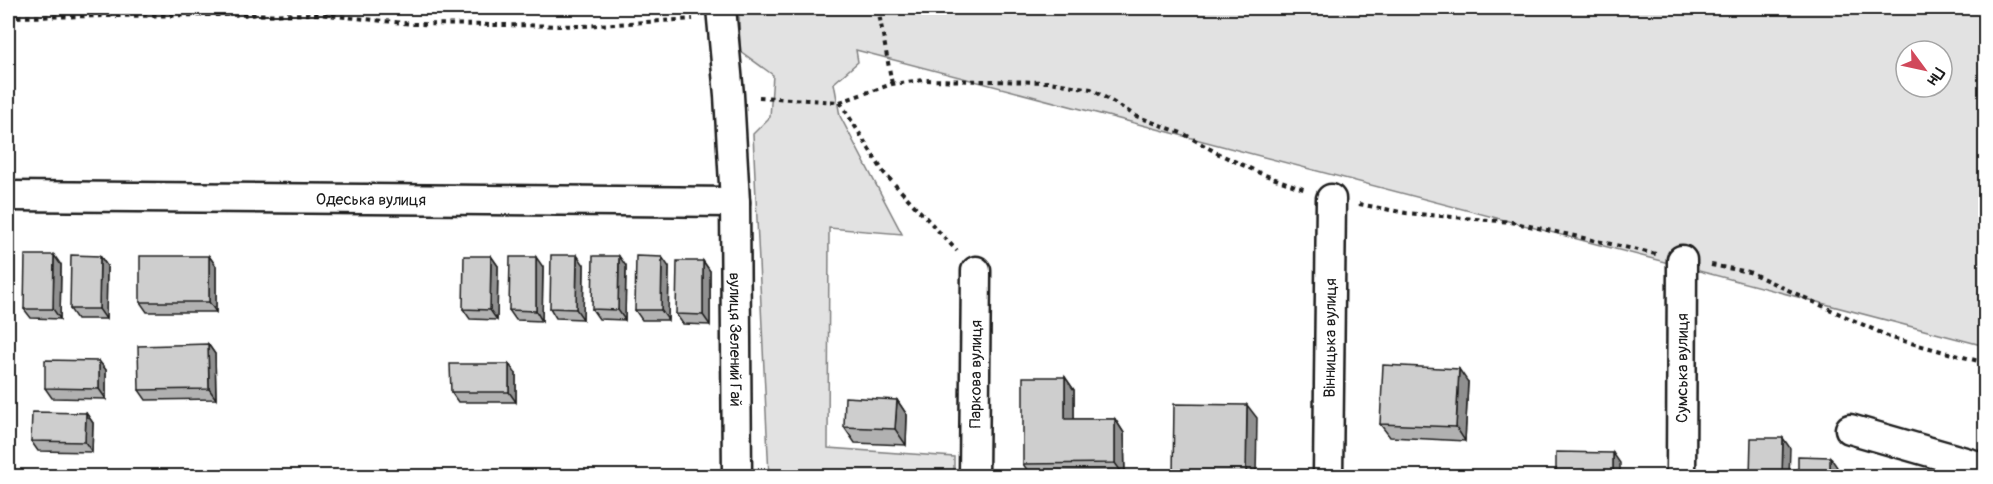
<svg xmlns="http://www.w3.org/2000/svg" width="1993" height="484" font-family="Pangolin,sans-serif">
<style>
.green{fill:#e2e2e2;stroke:#7f7f7f;stroke-width:1.5;fill-rule:evenodd}
.lines{fill:none;stroke-linecap:round;stroke-linejoin:round}
.street-casing{stroke:#1c1c1c;stroke-width:33}
.path{stroke:#1c1c1c;stroke-width:4;stroke-dasharray:4.5 4.5;stroke-linecap:butt}
.street{stroke:#fff;stroke-width:28}
.wall{fill:#b1b1b1;stroke:#1c1c1c;stroke-width:1.5}
.shaded-wall{fill:#909090;stroke:#1c1c1c;stroke-width:1.5}
.building{fill:#cecece;stroke:#1c1c1c;stroke-width:1.5}
.labels{text-anchor:middle;stroke-width:6;stroke-linejoin:round;paint-order:stroke}
.street-label{font-size:16px;fill:#1c1c1c;stroke:#fff}
</style>
<rect width="100%" height="100%" fill="#fff"/>
<filter id="ink" filterUnits="userSpaceOnUse"><feTurbulence type="fractalNoise" baseFrequency=".0167" numOctaves="2"/><feDisplacementMap in="SourceGraphic" scale="12" xChannelSelector="R" yChannelSelector="G"/><feConvolveMatrix kernelMatrix="1 2 1 2 8 2 1 2 1" color-interpolation-filters="sRGB"/></filter>
<g filter="url(#ink)">
<!-- green -->
<path class="green" d="M712 8H1985V346L856 50 858 62 834 83 840 116 902 234 829 228 828 448 954 457V476H769L753 134 770 117 773 75 740 51 739 17ZM1906 51H1942V87H1906Z"/>
<g class="lines">
<!-- street casing -->
<g class="street-casing">
<g id="street">
<path id="s1" d="M721 8 729 95 735 202 737 476"/>
<path id="s2" d="M8 196 735 202"/>
<polyline points="1850,429 1986,468"/>
<path id="s3" d="M974 476 976 271"/>
<path id="s4" d="M1328 476 1331 199"/>
<path id="s5" d="M1681 476 1682 260"/>
</g>
</g>
<!-- path -->
<g class="path">
<polyline points="878,8 892,84"/>
<polyline points="8,17 317,14 413,24 583,26 693,19"/>
<polyline points="759,97 840,102 892,84 923,80 1050,82 1091,89 1136,116 1184,134 1219,154 1262,174 1306,190"/>
<polyline points="840,102 884,173 957,251"/>
<polyline points="1359,204 1406,213 1511,222 1656,254"/>
<polyline points="1711,265 1749,272 1892,338 1986,363"/>
</g>
<!-- street -->
<use href="#street" class="street"/>
</g>
<!-- wall -->
<g class="wall">
<polygon points="100,256 107,266 106,319 77,319 70,309"/>
<polygon points="209,256 216,266 216,312 147,312 140,302"/>
<polygon points="491,256 498,266 497,320 470,319 463,309"/>
<polygon points="703,261 710,271 710,325 683,324 676,314"/>
<polygon points="61,265 60,319 31,318 24,309"/>
<polygon points="584,265 583,319 556,318 550,308"/>
<polygon points="626,266 625,320 599,319 592,309"/>
<polygon points="543,267 542,321 516,320 509,310"/>
<polygon points="669,267 668,320 642,320 635,310"/>
<polygon points="208,344 215,354 216,399 146,400 139,390"/>
<polygon points="99,361 106,370 106,399 52,398 45,388"/>
<polygon points="516,374 516,402 458,402 451,392"/>
<polygon points="1065,377 1074,390 1074,419 1115,419 1124,433 1125,477 1032,477 1023,464"/>
<polygon points="1468,382 1465,441 1390,437 1380,424"/>
<polygon points="897,400 907,415 906,445 855,443 844,427"/>
<polygon points="86,413 93,423 92,452 38,451 31,441"/>
</g>
<!-- shaded-wall -->
<g class="shaded-wall">
<polygon points="54,255 61,265 60,319 53,309"/>
<polygon points="577,255 584,265 583,319 576,309"/>
<polygon points="100,256 107,266 106,319 99,309"/>
<polygon points="209,256 216,266 216,312 209,302"/>
<polygon points="491,256 498,266 497,320 490,310"/>
<polygon points="619,256 626,266 625,320 618,310"/>
<polygon points="536,257 543,267 542,321 536,311"/>
<polygon points="662,257 669,267 668,320 661,310"/>
<polygon points="703,261 710,271 710,325 703,315"/>
<polygon points="208,344 215,354 216,399 209,389"/>
<polygon points="99,361 106,370 106,399 99,389"/>
<polygon points="509,364 516,374 516,402 509,392"/>
<polygon points="1459,369 1468,382 1465,441 1456,427"/>
<polygon points="1065,377 1074,390 1074,433 1065,419"/>
<polygon points="897,400 907,415 906,445 895,429"/>
<polygon points="1247,405 1257,418 1256,477 1246,477"/>
<polygon points="86,413 93,423 92,452 85,442"/>
<polygon points="1115,419 1124,433 1125,477 1115,463"/>
<polygon points="1783,438 1790,448 1789,477 1782,477"/>
<polygon points="1613,453 1620,463 1620,477 1613,477"/>
<polygon points="1830,457 1837,467 1837,477 1830,477"/>
</g>
<!-- building -->
<g class="building">
<polygon points="25,255 54,255 53,309 24,309"/>
<polygon points="71,255 100,256 99,309 70,309"/>
<polygon points="551,255 577,255 576,309 550,308"/>
<rect x="140" y="256" width="69" height="46"/>
<polygon points="464,256 491,256 490,310 463,309"/>
<polygon points="593,256 619,256 618,310 592,309"/>
<polygon points="636,256 662,257 661,310 635,310"/>
<polygon points="510,257 536,257 536,311 509,310"/>
<polygon points="677,261 703,261 703,315 676,314"/>
<polygon points="208,344 209,389 139,390 138,346"/>
<polygon points="45,360 99,361 99,389 45,388"/>
<polygon points="450,364 509,364 509,392 451,392"/>
<polygon points="1383,365 1459,369 1456,427 1380,424"/>
<polygon points="1023,377 1065,377 1065,419 1115,419 1115,463 1023,464"/>
<polygon points="845,397 897,400 895,429 844,427"/>
<polygon points="1174,404 1247,405 1246,477 1173,477"/>
<polygon points="32,412 86,413 85,442 31,441"/>
<polygon points="1751,438 1783,438 1782,477 1750,477"/>
<polygon points="1556,452 1613,453 1613,477 1556,477"/>
<polygon points="1798,456 1830,457 1830,477 1798,477"/>
</g>
</g>
<g class="labels">
<!-- street labels -->
<g class="street-label">
<text dy="6" stroke="none"><textPath href="#s2" startOffset="363">Одеська вулиця</textPath></text>
<text dy="6" stroke="none"><textPath href="#s4" startOffset="138">Вінницька вулиця</textPath></text>
<text dy="6" stroke="none"><textPath href="#s1" startOffset="332">вулиця Зелений Гай</textPath></text>
<text dy="6" stroke="none"><textPath href="#s5" startOffset="108">Сумська вулиця</textPath></text>
<text dy="6" stroke="none"><textPath href="#s3" startOffset="102">Паркова вулиця</textPath></text>
</g>
</g>
<!-- margin -->
<rect width="1993" height="484" fill="none" stroke="#fff" stroke-width="30"/>
<rect x="15" y="15" width="1963" height="454" fill="none" stroke="#1c1c1c" stroke-width="2" filter="url(#ink)"/>
<!-- north arrow -->
<g transform="translate(1924 69) rotate(123)"><circle r="28" fill="#ffffff" stroke="#a4a4a4" stroke-width="1.5"/>
<path d="M0-4.5L10 22L0 15L-10 22Z" fill="#d1495b"/>
<text y="-9" font-size="16" font-weight="bold" text-anchor="middle" fill="#1c1c1c">Пн</text>
</g>
</svg>
